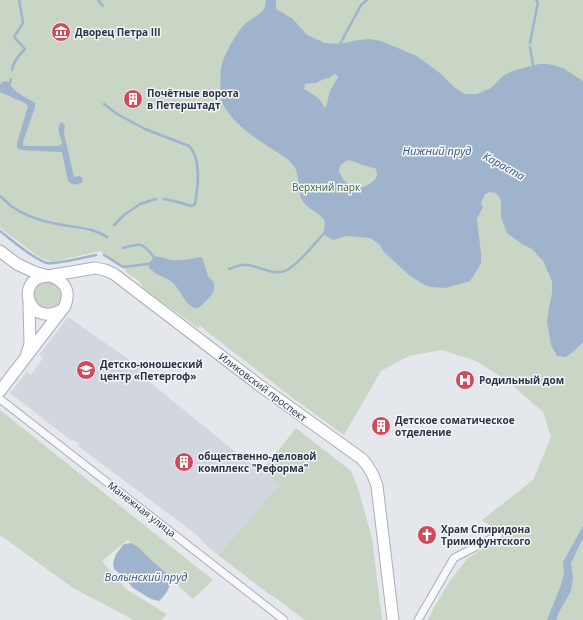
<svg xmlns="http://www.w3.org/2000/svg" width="583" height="620" font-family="'Open Sans',sans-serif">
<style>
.built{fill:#d2d6de}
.green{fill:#c9d6c5}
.water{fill:#9fb4cc;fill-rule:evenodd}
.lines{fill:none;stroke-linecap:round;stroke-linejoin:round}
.stream{stroke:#9fb4cc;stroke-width:2.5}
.minor-casing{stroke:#a9aeb7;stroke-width:9}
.secondary-casing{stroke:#a9aeb7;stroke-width:13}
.minor{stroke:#f7f8fa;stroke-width:7}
.secondary{stroke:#fff;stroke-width:11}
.labels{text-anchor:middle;stroke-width:3;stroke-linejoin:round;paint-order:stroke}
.poi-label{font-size:10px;font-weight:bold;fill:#2b3445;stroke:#f4f6f9;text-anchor:start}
.park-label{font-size:10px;fill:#3f6138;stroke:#f4f6f9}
.street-label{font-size:10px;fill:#2b3445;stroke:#f4f6f9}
.water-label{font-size:11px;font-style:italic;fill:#34527a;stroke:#f4f6f9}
</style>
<rect width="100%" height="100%" fill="#e4e7ec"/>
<!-- built -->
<polygon class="built" points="68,317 140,367 142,376 237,453 279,485 218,555 205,544 197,535 78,446 79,444 73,440 72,441 10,393 27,372 31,375 43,358 39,355"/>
<!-- green -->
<g class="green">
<polygon points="0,0 583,0 583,620 428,620 435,606 449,582 467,559 500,538 495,529 482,520 533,480 551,437 543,412 506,380 476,361 442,350 409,356 381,371 344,435 294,399 200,326 198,328 144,289 139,281 127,273 124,267 102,253 100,251 52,262 39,257 0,228"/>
<circle cx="48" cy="296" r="14"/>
<polygon points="0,410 213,580 193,599 128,540 102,561 127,590 167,614 162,620 134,620 73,588 0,535"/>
<polygon points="296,428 351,471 358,488 372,538 382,620 305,620 273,596 269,594 218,555 279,485 262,471"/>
</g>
<!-- water -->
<g class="water">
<path d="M266 0H276V9L293 19 307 35 325 43 340 44 358 40 370 39 381 41 417 56 441 74 454 87 465 94H477L491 88 504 75 515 70 539 64H548L563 68 583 81V342L573 352 566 357 557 356 551 345 547 322 549 307 552 293V281L543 261 532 249 522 244 507 233 501 217V200L496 193 490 192 485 194 481 203 483 207 477 219 481 253V263L476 272 470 281 460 284 445 288 430 287 421 283 409 275 384 252 379 244 370 238 346 236 333 240 323 234C324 231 325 226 325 222 323 215 309 209 305 204 296 195 301 176 294 166 289 159 280 154 272 149 257 139 239 128 228 112 226 109 223 106 222 102 220 96 220 76 221 69 222 58 237 31 245 24 254 15 266 15 266 0ZM334 74 337 75 338 77C336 82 332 86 330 91 328 97 328 102 326 107H324C321 98 312 94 304 89L305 84 316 83 324 79 329 78ZM348 160C358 162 365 167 375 168 383 179 366 187 357 189 350 186 335 175 340 166 342 163 345 162 348 160Z"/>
<path d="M6 81 10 83C12 92 28 98 35 103V107L23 142V145L25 146H58L61 145 62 143C60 135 56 129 61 122L65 125 64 133 74 177 79 176 82 177 83 182C77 185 73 186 68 181L62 152H60L20 150 17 148V143L28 106 25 103 0 92V85L2 82Z"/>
<path d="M154 257C163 256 166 260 173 260 182 261 191 259 200 257L202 258C205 264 206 270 208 276 210 279 213 280 214 283 216 291 210 297 205 302 202 305 199 308 195 308 186 306 179 288 172 282 165 276 151 275 148 264Z"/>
<polygon points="583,526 583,538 571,563 573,578 571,591 558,614 556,620 547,620 561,585 564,574 563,562"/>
<path d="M131 543 138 547 151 560 172 578C170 587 166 595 159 601L151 599 133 588 124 577 114 569 113 563 116 554 124 544Z"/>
</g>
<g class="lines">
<!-- stream -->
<g class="stream">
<polyline points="98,0 103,6"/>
<polyline points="530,43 538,2 536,0"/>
<polyline points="340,44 361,5 367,0"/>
<polyline points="530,47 533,65"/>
<path d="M12 70C13 62 19 55 25 49L14 37 23 23 19 0"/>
<polyline points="10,83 11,79"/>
<path d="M104 104 117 114 145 129 189 146C202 159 198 187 195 204L192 206 178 202 164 199"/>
<path d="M0 196C4 199 7 203 11 206 26 217 45 222 63 225 78 228 94 228 107 237"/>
<polyline points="114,225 124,215 140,204 156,199"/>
<path d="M0 231C12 240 33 259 47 263 54 265 86 257 96 255"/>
<path d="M123 248C141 243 142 242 154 257"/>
<polyline points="104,255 123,267 148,264 150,264"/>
<path d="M229 269C235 267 241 264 247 265 260 266 275 277 287 270 299 263 314 245 323 234"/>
</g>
<!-- minor casing -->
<g class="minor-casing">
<g id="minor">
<polyline points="0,399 284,620"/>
<polyline points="418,620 454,558 498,535"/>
</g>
</g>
<!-- secondary casing -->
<g class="secondary-casing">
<g id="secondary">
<path d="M0 251 17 264 34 272 48 276 95 268 105 270 114 274 259 385 362 459C370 468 374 475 377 486L393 620"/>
<path d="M48 276C45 276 41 277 38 278 17 289 32 325 60 311"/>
<polyline points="27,353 30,344 29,303"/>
<path d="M0 391 65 306C71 290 65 282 51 276"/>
</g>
</g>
<!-- minor -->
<use href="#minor" class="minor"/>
<!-- secondary -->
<use href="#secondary" class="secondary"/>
</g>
<!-- icons -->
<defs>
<g id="museum-disc" transform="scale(1)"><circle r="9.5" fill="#d1495b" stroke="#f4f6f9"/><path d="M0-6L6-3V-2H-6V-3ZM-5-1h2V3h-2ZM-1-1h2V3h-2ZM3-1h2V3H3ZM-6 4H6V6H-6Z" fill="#fff"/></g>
<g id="building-disc" transform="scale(1)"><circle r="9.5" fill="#d1495b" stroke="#f4f6f9"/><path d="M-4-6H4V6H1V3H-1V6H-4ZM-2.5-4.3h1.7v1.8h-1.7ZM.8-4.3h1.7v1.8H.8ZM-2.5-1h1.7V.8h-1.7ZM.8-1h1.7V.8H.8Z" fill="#fff"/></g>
<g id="school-disc" transform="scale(1)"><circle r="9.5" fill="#d1495b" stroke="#f4f6f9"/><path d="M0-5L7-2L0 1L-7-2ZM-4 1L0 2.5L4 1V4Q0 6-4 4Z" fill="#fff"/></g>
<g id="hospital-disc" transform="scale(1)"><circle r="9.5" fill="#d1495b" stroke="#f4f6f9"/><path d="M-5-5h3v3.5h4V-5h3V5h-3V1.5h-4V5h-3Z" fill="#fff"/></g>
<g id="church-disc" transform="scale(1)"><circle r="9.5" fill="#d1495b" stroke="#f4f6f9"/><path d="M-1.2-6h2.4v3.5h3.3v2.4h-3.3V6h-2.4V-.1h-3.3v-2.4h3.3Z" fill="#fff"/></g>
</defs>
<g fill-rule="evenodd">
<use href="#museum-disc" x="61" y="32"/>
<use href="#building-disc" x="133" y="99"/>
<use href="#school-disc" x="86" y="370"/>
<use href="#hospital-disc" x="465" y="380"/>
<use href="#building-disc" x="381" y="426"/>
<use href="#building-disc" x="184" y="462"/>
<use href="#church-disc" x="427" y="535"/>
</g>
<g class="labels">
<!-- poi labels -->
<g class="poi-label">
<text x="75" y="36">Дворец Петра III</text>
<text x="147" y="97">Почётные ворота<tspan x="147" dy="12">в Петерштадт</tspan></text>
<text x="100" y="368">Детско-юношеский<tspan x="100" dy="12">центр «Петергоф»</tspan></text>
<text x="479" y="384">Родильный дом</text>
<text x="395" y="424">Детское соматическое<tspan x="395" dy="12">отделение</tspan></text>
<text x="198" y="460">oбщеcтвенно-деловoй<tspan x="198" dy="12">кoмплeкc "Peфoрма"</tspan></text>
<text x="441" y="533">Храм Спиридона<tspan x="441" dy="12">Тримифунтского</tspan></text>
</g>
<!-- park labels -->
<g class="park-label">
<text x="326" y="191">Верхний парк</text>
</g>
<!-- street labels -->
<g class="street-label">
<text transform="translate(263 387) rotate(37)" y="4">Иликовский проспект</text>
<text transform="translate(142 509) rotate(38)" y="4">Манежная улица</text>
</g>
<!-- water labels -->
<g class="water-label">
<text x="437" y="155">Нижний пруд</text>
<text transform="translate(504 166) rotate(29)" y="4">Караста</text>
<text x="146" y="581">Волынский пруд</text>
</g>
</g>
</svg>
